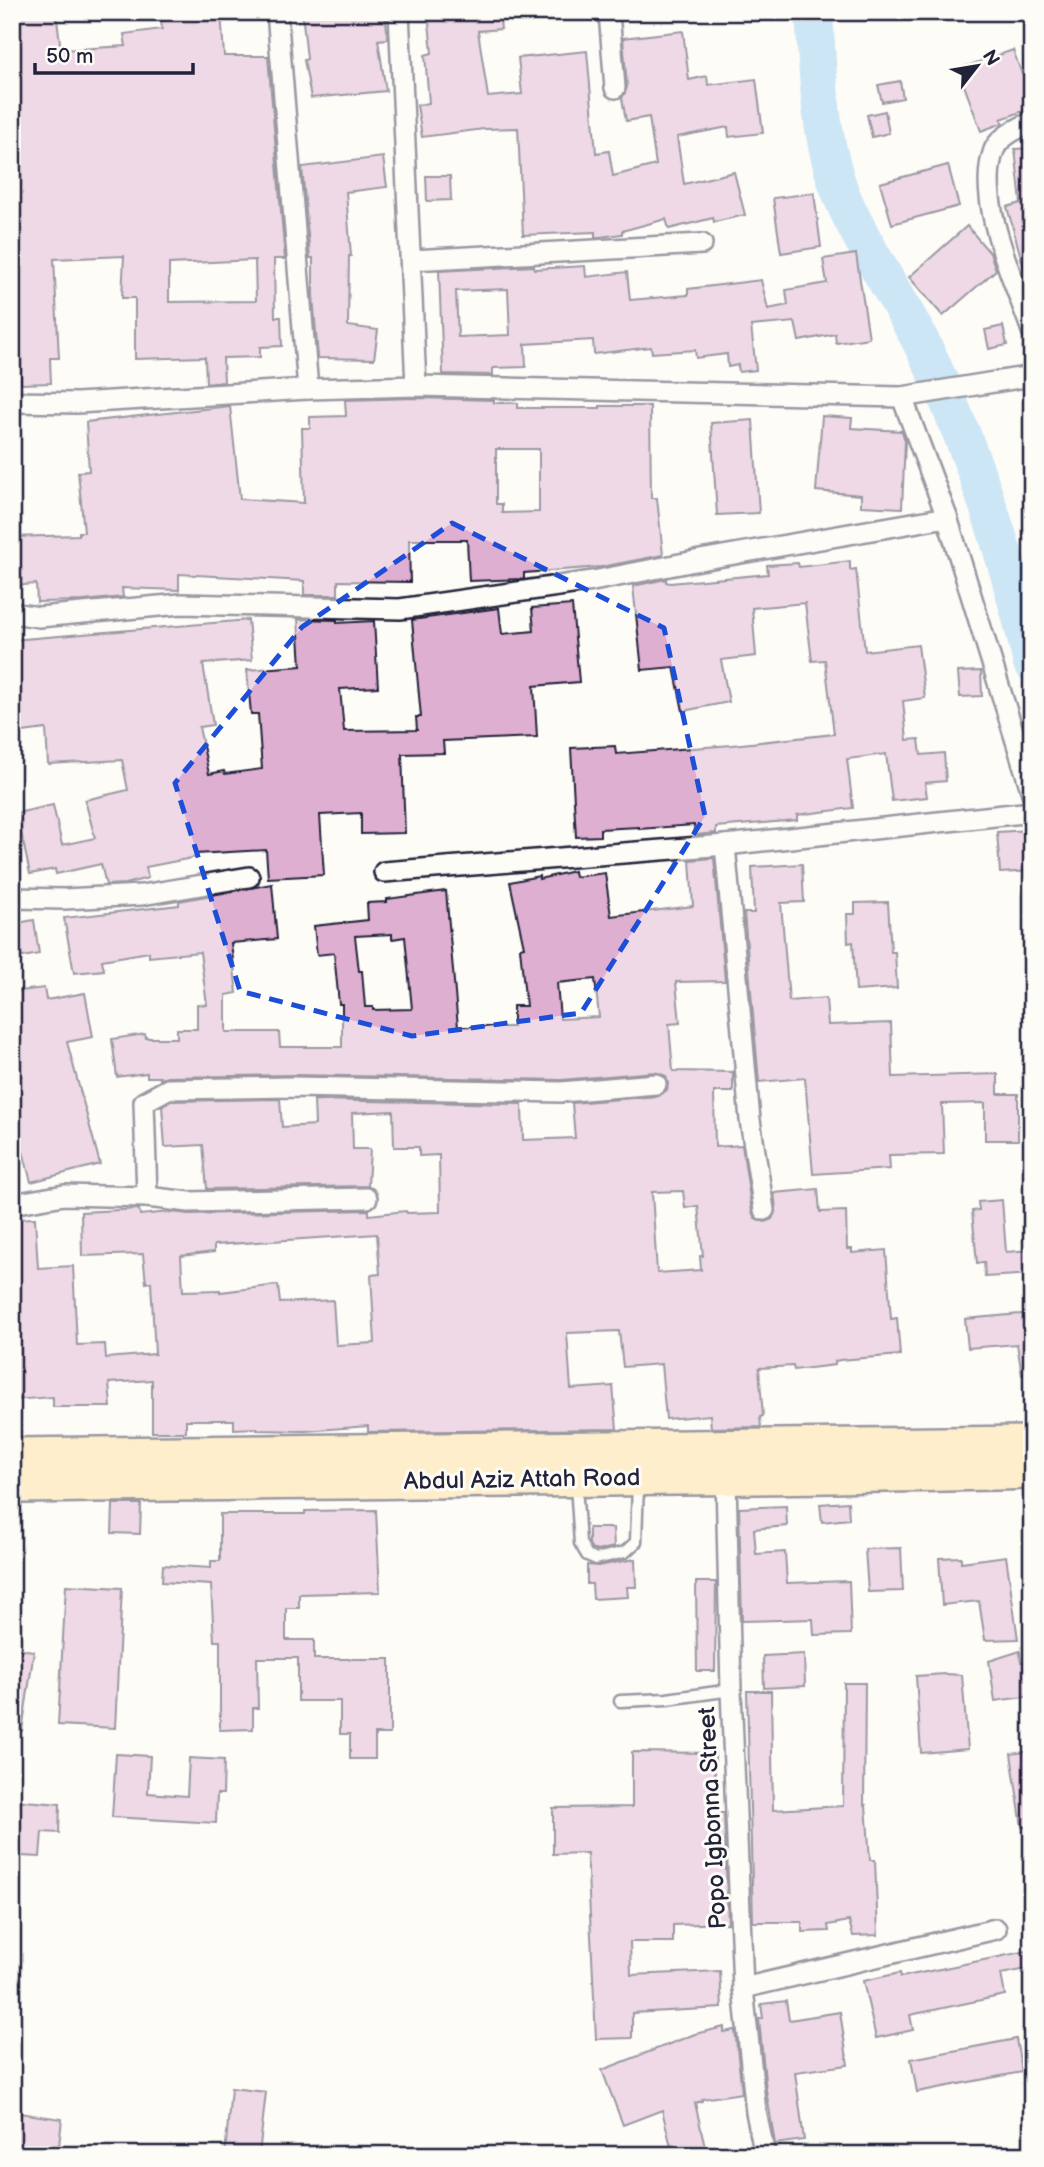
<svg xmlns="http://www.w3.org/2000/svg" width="1044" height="2167" font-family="'Balsamiq Sans',sans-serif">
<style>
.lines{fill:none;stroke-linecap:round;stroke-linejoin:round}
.river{stroke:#93cdf2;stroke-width:38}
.building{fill:#deafd0;stroke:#22223b;stroke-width:2;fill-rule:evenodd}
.lane-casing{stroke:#22223b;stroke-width:15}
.street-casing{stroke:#22223b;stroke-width:24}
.highway-casing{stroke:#22223b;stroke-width:40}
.lane{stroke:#fdfcf7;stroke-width:10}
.street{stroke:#fdfcf7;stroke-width:19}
.highway{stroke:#fedd96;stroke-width:35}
.marked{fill:none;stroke:#1d4ed8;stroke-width:5;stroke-dasharray:14 9;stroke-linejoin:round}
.labels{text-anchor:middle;stroke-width:6;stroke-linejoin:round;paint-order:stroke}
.street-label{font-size:24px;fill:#22223b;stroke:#fdfcf7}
</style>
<rect width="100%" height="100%" fill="#fdfcf7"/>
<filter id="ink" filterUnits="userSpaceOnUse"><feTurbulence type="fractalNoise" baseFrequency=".0143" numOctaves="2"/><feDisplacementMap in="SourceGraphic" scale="14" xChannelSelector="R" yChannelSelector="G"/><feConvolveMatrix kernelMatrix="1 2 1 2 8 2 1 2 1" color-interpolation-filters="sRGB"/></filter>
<g filter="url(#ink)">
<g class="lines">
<!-- river -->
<path class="river" d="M814 12C818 76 819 146 846 206 870 259 905 307 930 360 975 457 1008 558 1032 663"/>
</g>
<!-- building -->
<g class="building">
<path d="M12 12H56L61 50 126 46 124 34 162 29 160 12H221L224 56H268L285 259H274L275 317H281L282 346 260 347V357L223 358 224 382 206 383 205 357 135 359V298H122L124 256 54 259 59 358H50L51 383 21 384 20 353H12V64L19 63ZM255 260 256 301 169 302V264Z"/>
<polygon points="302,12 385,12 388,39 378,40 386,91 311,98 304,60 307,59"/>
<polygon points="428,12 499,12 501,29 478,31 488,97 522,94 518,58 587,51 596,153 609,151 613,176 656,165 649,117 626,121 622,98 627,87 623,38 683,31 689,80 707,76 708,85 756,79 763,133 729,137 728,127 677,137 684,184 734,172 745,215 714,222 713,218 669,229 666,219 622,231 622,234 600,237 595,238 595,232 523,235 518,128 484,129 422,137 417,105 429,103 425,55 432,53"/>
<polygon points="1013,50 1022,74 1032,71 1032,108 1001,119 1003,123 981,131 958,69"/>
<polygon points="900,81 903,98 882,102 878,85"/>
<polygon points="885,111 889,133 872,137 867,115"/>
<polygon points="1032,148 1032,278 1027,279 1007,207 1021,203 1015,149"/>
<polygon points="383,157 387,187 346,192 351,256 349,256 348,326 378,330 374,359 318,358 313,295 313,258 310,258 302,167"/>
<polygon points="948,165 959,206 892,224 880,183"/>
<polygon points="426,176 450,176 451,200 427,201"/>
<polygon points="814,193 821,247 781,253 773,198"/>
<polygon points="967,226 990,253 996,270 943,316 909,277"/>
<path d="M856 254 869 338 836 343 835 334 799 341 795 322 751 326 756 370 739 372 738 365 728 367 727 354 696 358 695 350 652 353 651 347 594 354 593 340 525 344 526 367 493 368V375L443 374 439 271 534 266 535 269 585 266 586 277 627 272 630 300 688 295V289L761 280 768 309 788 305 786 290 827 283 823 259ZM508 289 510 335 458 337 456 291Z"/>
<polygon points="1003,326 1007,345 989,349 985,330"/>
<path d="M416 398 494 400V403H518V408H600V406H650L651 498H657L663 555 601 567 524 573V579L469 581 467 540H409L410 582 338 581V595H304V581L179 574V590L122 588 123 597 83 601 37 602 36 584 12 586V537L79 535V532H84L78 472 89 471 86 422 230 406 240 499 304 503 302 428H310V417L346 416 345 400ZM496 449H539V512L502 513V504H496Z"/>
<polygon points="822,416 852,418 851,428 902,431 905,441 902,508 861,506 861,495 816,491"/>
<polygon points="753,420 759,513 717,515 711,423"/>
<polygon points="850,561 850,570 856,569 865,651 918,645 925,698 903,701 907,740 919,739 921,755 944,753 946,781 925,783 927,797 892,801 886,754 847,759 853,808 797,815 797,820 716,827 716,833 695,835 694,825 639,829 639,827 600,829 600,836 576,837 571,748 615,746 616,754 732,745 834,734 825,660 812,661 805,603 752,608 756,656 721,660 729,702 683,711 674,667 642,670 633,586 666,579 666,582 670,583 768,574 767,565 798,563 799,567"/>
<polygon points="572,605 579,682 534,686 537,737 443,741 444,753 402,754 405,833 361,834 361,813 320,815 324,875 268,878 266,850 196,854 197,857 146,867 148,878 125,884 106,885 101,864 56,874 55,869 30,874 17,813 53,805 62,845 95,838 85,800 128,790 122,760 48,764 46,729 16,733 12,702 12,640 248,620 252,660 203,664 213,725 199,727 209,774 224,771 225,774 262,769 258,714 251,714 247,670 301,666 298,619 337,620 337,623 374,621 378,687 340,689 344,731 417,730 416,717 421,717 412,620 499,608 502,634 534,631 532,608"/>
<polygon points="981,671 982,696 960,697 958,672"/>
<polygon points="1032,830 1032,871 1000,873 997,832"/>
<path d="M714 858 725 981 676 982 680 1023 669 1024 673 1071 733 1072V1092H714L715 1147 742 1145 752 1212 755 1218 765 1222 772 1219 776 1209 774 1193 818 1189 820 1212 846 1211 847 1249H852V1253L886 1250 891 1319 897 1318 900 1355 840 1360 835 1361V1365L794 1370 793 1366 759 1368 763 1416 760 1417 761 1427 711 1428 710 1415 666 1419 661 1364 623 1367 619 1331 567 1333 571 1389 613 1386 617 1429 368 1432V1426L305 1431 257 1430V1428L234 1429V1420H186V1432H152V1380L109 1383 111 1407H53V1397L12 1400V1219L35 1218 38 1268 73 1266 77 1345 105 1344 106 1358 155 1354 151 1282 146 1283 143 1254 82 1256 81 1212 139 1209 140 1215 170 1212 189 1214 369 1210V1215L406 1211 407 1213 440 1212 439 1155 419 1156V1147H394L393 1111 352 1113 353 1149H370L368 1186 207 1189 203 1145 165 1147 162 1106 171 1101 280 1099 282 1127 315 1125 314 1100 522 1104 523 1140 575 1138 572 1103 658 1096 667 1090 668 1084 666 1076 655 1072 561 1080 293 1075 168 1077 160 1079V1077H147V1073L117 1077 112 1039 145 1034 146 1038H177V1029H197V1004L207 1005 200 952 149 957V952L102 960 104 970 74 973 64 918 179 905V901L272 884 277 939 231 943 237 993 226 995V1032H279L280 1047H342V1004H339L334 953 317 955 314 926 368 920 367 903 387 902V899L446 891 458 1027H513V1006H526L520 948 524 947 510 882 539 876V879L574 871 575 877 605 873 611 916 693 906 690 860ZM392 934V939L405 937 412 1009 373 1010V1007H365L362 971H359L355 936ZM595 979 599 1017 560 1019 557 983ZM683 1191 685 1208 698 1206 703 1256H700L701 1270 657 1273 652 1192ZM377 1234 380 1274 371 1275 375 1343 336 1345 333 1300 280 1303 278 1285 220 1292V1290L183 1291 181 1256 214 1252V1245Z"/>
<polygon points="802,864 804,902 781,903 789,1001 826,998 828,1025 891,1023 893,1077 998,1074 998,1094 1018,1094 1018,1140 985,1140 985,1103 942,1104 944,1154 889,1155 890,1169 813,1174 805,1078 759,1082 744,913 754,913 752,867"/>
<polygon points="888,902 891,952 895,952 897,988 856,991 853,942 848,943 847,914 855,914 855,903"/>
<polygon points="34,920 39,954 12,959 12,924"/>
<polygon points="44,988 46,1000 85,993 93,1037 67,1042 100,1164 31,1182 12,1110 12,1078 21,1076 12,1018 12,992"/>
<polygon points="1002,1200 1006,1252 1032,1250 1032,1274 985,1277 984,1262 977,1263 972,1211 979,1210 978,1202"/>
<polygon points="1032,1313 1032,1375 1022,1375 1017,1344 968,1348 965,1319"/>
<polygon points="848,1502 849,1519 822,1522 820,1504"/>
<polygon points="113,1504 141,1504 140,1534 112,1533"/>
<polygon points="786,1506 787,1526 754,1529 756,1554 785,1552 787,1583 849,1581 851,1634 814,1635 813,1619 742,1621 739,1508"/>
<polygon points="376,1510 380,1592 299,1594 299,1608 286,1608 286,1640 314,1640 314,1659 390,1659 390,1734 375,1734 375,1759 350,1759 350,1734 340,1734 340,1701 298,1701 298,1658 257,1658 258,1708 253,1708 253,1729 220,1730 220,1641 214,1641 211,1585 162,1582 163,1565 211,1568 211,1561 220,1561 220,1514 305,1514 305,1511"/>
<polygon points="589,1528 613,1528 614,1547 597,1551 592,1549 589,1544"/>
<polygon points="901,1548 903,1591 868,1592 865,1549"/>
<polygon points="1006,1556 1018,1639 985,1640 979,1601 942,1605 939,1558 961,1557 961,1562"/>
<polygon points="635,1559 636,1587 627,1587 628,1597 593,1599 592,1584 587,1584 587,1565 598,1566"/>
<polygon points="696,1582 716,1582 715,1671 697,1671"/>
<polygon points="66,1585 122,1588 115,1728 58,1725"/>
<polygon points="12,1648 34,1651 22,1731 12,1730"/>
<polygon points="1020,1651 1021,1662 1032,1661 1032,1696 995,1701 989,1661"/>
<polygon points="804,1654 805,1686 764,1688 763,1656"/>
<polygon points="945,1674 962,1675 968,1749 921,1753 916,1676"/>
<polygon points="844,1683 865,1683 864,1805 866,1805 870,1860 875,1860 878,1935 853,1936 849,1921 828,1925 829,1931 802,1932 802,1922 753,1922 747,1691 771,1691 773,1810 843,1806"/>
<polygon points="1032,1751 1032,1827 1022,1827 1011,1754"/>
<polygon points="632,1752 715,1753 715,1813 724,1813 728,1923 673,1925 673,1942 630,1942 631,1975 720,1971 722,2008 632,2013 632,2038 596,2039 587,1853 553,1854 553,1808 632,1807"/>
<polygon points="116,1754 150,1756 148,1793 187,1796 189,1758 224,1760 223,1794 217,1794 216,1823 112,1817"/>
<polygon points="12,1800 60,1804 59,1833 42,1832 40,1857 21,1856 21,1853 12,1852"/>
<polygon points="1032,1950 1032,1968 1001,1974 1005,1995 910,2015 913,2030 876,2038 863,1981 900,1973 901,1977"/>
<polygon points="786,2001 789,2020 840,2012 848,2065 795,2072 804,2140 775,2144 766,2090 759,2019 763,2018 761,2004"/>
<polygon points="724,2027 724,2032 735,2030 742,2093 702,2099 702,2101 695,2103 707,2155 673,2155 662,2110 623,2125 602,2070 695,2034"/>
<polygon points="1016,2039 1022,2072 917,2092 911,2059"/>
<polygon points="231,2088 266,2092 259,2155 225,2155"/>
<polygon points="12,2112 62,2119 58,2155 12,2155"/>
</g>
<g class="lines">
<!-- lane casing -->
<g class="lane-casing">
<g id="lane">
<polyline points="576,1485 580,1543 587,1555 596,1559 625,1552 636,1542 638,1484"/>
<polyline points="620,1701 667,1699 731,1690"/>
</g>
</g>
<!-- street casing -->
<g class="street-casing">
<g id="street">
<polyline points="277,12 308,389"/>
<polyline points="399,12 416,386"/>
<polyline points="609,12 615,88"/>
<path d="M1032 122C1020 127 999 137 994 150 975 201 1015 282 1032 331"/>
<polyline points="412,260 702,244"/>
<polyline points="902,397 947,517 1032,793"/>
<polyline points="12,402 77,403 308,389 416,386 902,397 1032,376"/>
<polyline points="12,613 39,617 181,604 400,609 593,581 700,560 947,517"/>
<polyline points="725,845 750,1120 764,1210"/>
<polyline points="384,872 725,845 1032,812"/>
<polyline points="12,898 64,899 142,895 249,877"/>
<polyline points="147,1197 144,1102 168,1089 293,1087 561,1092 656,1084"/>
<polyline points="12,1204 64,1195 147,1197 189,1202 367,1198"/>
<polyline points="726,1478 731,1690 743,1988 756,2112 765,2155"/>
<polyline points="743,1988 996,1929"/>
</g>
</g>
<!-- highway casing -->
<g class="highway-casing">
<g id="highway">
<polyline points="12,1456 1032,1444"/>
<path d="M12 1485C352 1480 692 1479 1032 1471"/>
</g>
</g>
<!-- lane -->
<use href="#lane" class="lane"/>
<!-- street -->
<use href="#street" class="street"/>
<!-- highway -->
<use href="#highway" class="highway"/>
</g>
</g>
<!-- marked area -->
<path d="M0 0H1044V2167H0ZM452 523 664 628 705 816 581 1013 412 1036 240 991 175 783 302 627Z" fill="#fdfcf7" fill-opacity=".55" fill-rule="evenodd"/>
<path class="marked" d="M452 523 664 628 705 816 581 1013 412 1036 240 991 175 783 302 627Z"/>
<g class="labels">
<!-- street labels -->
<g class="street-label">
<text transform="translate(522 1479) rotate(-1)" y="8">Abdul Aziz Attah Road</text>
<text transform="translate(712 1818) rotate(-93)" y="8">Popo Igbonna Street</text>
</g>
</g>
<!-- margin -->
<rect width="1044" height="2167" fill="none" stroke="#fdfcf7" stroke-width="42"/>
<rect x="21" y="21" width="1002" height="2125" fill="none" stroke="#22223b" stroke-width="2.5" filter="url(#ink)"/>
<!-- north arrow -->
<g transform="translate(977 66) rotate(59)" stroke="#fdfcf7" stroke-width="5" paint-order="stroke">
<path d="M0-5L12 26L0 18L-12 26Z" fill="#22223b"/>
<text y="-10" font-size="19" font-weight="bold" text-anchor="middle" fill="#22223b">N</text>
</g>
<!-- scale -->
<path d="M35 63v10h158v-10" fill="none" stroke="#22223b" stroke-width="3.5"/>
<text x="46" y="63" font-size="21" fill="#22223b" stroke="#fdfcf7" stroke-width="5" paint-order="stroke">50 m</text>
</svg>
